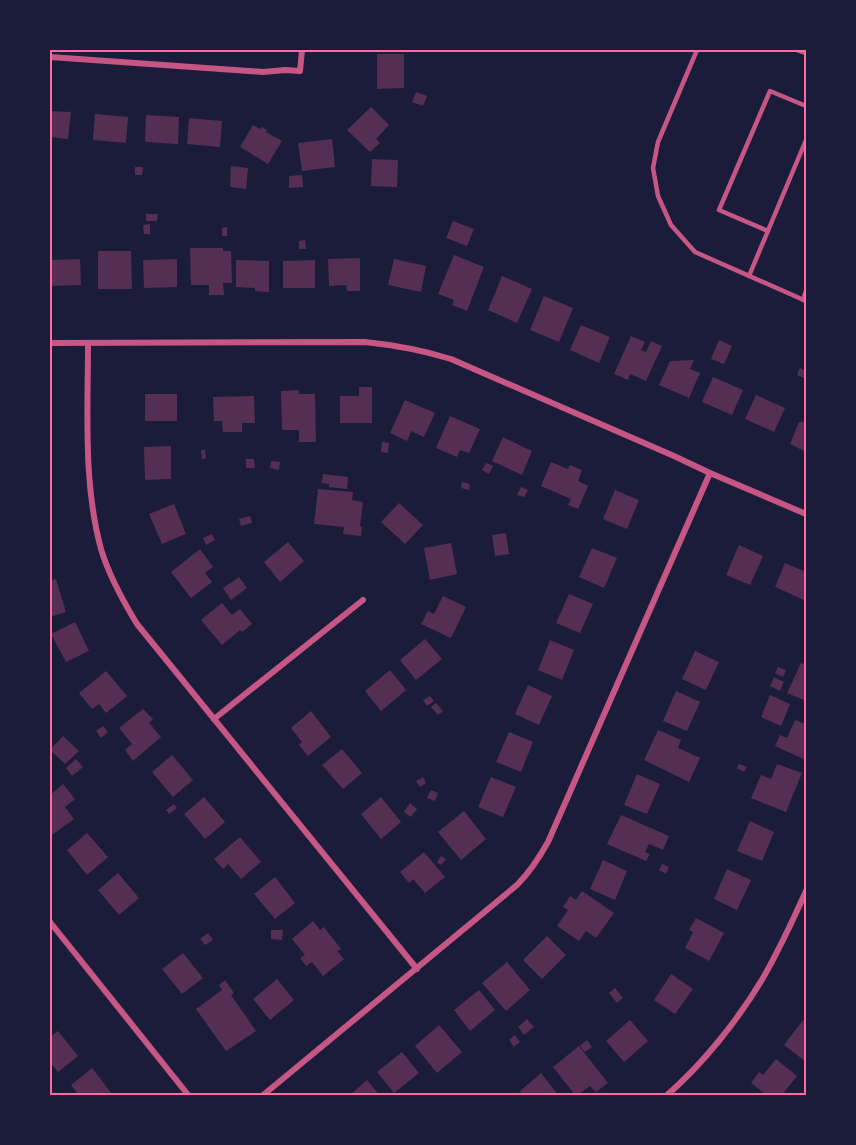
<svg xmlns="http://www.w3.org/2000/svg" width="856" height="1145" font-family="'DM Sans',sans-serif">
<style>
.building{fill:#542f53}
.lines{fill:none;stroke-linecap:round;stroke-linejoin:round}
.service{stroke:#c65784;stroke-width:4.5}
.minor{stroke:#c65784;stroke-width:6}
.neatline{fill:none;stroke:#ff6b9d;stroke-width:2}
</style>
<rect width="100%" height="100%" fill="#1b1b3a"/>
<!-- building -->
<g class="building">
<polygon points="377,54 404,54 404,88 377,89"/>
<polygon points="416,92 427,96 423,106 412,102"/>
<polygon points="371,107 389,125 376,139 380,143 370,152 347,130"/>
<polygon points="50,111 71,112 68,139 50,137"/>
<polygon points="95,114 128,117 126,143 93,140"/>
<polygon points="146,115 179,117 178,144 145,142"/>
<polygon points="189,118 222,121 220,147 187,144"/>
<polygon points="253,125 260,129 262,127 267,130 266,132 282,141 268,164 240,147"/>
<polygon points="332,139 335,167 302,171 298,143"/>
<polygon points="372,159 398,160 397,187 371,186"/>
<polygon points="231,166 248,168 246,189 230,187"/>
<polygon points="135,167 143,167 142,175 135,175"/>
<polygon points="302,175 303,187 289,188 289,176"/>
<polygon points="146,214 158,214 157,221 146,221"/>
<polygon points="453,221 474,229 467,246 446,238"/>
<polygon points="150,224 150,234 144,234 143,225"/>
<polygon points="227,227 227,236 222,236 222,228"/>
<polygon points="305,240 306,249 299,249 299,241"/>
<polygon points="190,248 223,248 223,251 231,251 232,283 223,283 224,295 209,295 209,285 191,285"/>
<polygon points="98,251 131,251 132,289 98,289"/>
<polygon points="454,255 484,267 467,311 452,305 454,300 438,294"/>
<polygon points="360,258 360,291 347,291 346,285 329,286 328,259"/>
<polygon points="80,259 81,285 50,286 50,260"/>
<polygon points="177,259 177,287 144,288 143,260"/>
<polygon points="394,259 426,266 421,292 388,285"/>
<polygon points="236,260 269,261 269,292 255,291 255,288 236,287"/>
<polygon points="315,260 315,288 283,288 283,261"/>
<polygon points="502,276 532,289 517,323 488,310"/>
<polygon points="544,296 573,308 559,342 530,330"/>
<polygon points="581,325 610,337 599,363 570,350"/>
<polygon points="631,336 645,342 641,350 646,352 651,341 662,346 646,381 630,374 628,380 614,374"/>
<polygon points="719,340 732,346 724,364 711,359"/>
<polygon points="694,360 690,369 700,373 689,398 659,385 670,361"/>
<polygon points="800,368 806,371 804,378 797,375"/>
<polygon points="713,377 743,390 732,415 702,402"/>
<polygon points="359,387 372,387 372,423 340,423 340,396 359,396"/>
<polygon points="299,390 299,394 315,394 316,442 299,442 299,430 282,430 281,391"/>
<rect x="145" y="394" width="32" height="27"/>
<polygon points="756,395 785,408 774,432 745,419"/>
<polygon points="254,396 255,423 242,423 242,432 223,432 222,421 214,421 213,397"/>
<polygon points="405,400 435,413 424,437 411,431 407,441 390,433"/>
<polygon points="450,416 480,429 469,453 460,450 457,457 436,448"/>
<polygon points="802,421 806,423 806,452 790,444 799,422 802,422"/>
<polygon points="503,437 532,451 522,475 492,461"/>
<polygon points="382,442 389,443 388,453 381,452"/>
<polygon points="171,446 171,479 145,480 144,447"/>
<polygon points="201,450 205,450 206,458 202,459"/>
<polygon points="246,459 254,459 255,468 246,468"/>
<polygon points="271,461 280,462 279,470 270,468"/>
<polygon points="551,462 568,469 570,465 582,470 578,481 588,486 578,509 568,505 571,499 541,486"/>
<polygon points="486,463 493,466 489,474 482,470"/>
<polygon points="323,474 348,477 347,489 329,487 329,484 322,483"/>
<polygon points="462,482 470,484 469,490 461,488"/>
<polygon points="521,487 528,490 524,497 517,495"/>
<polygon points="318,489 353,492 352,500 363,502 360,526 362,527 361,536 343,534 344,527 314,524"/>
<polygon points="615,490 639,500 627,529 603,519"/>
<polygon points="399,503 423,525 405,544 381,522"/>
<polygon points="174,504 186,534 162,544 149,514"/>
<polygon points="250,516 252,523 241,526 239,519"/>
<polygon points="506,533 509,554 495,556 492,535"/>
<polygon points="212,534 215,540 206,545 203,538"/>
<polygon points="288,542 304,561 280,582 264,562"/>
<polygon points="451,543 457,574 430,580 424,548"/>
<polygon points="739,545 763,556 750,585 726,575"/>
<polygon points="592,548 617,558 604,588 579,577"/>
<polygon points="200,549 213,567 205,573 212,582 191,598 171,572"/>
<polygon points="785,563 806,572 806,598 805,597 804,600 775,587"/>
<polygon points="239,577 247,588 231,600 223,588"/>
<polygon points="56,579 66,612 50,617 50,581"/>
<polygon points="569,594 593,604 580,633 556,623"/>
<polygon points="443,596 466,607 451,638 421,624 428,611 434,614"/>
<polygon points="222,603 232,615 240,609 252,624 242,632 240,630 222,645 201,620"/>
<polygon points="75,622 89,651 66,662 51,634"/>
<polygon points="425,639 442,659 416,680 400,660"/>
<polygon points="550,640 574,650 562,680 538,670"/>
<polygon points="695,651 719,662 706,690 682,679"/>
<polygon points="801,663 806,665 806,701 787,693"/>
<polygon points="778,667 786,670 783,677 775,673"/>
<polygon points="390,670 406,690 381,711 365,691"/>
<polygon points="106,671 127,696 106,713 99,704 92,709 79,693"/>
<polygon points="774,677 784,682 780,691 770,686"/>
<polygon points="528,685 552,696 539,725 515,714"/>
<polygon points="676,691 700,702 687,731 663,721"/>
<polygon points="770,695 790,704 781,726 761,717"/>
<polygon points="430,696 434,701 427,706 423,700"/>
<polygon points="436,703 443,711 438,715 431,707"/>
<polygon points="143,709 153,719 149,723 161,737 133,761 125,750 132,744 119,728"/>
<polygon points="311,711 331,737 308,756 299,745 302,742 291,728"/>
<polygon points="795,720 806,724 806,760 775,746 780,735 787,738"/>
<polygon points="103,726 108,732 101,738 96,731"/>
<polygon points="658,730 681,740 678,748 700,758 689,782 644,760"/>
<polygon points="509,732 533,742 521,772 496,762"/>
<polygon points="63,736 79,751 65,764 50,750"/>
<polygon points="342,749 362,773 343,789 322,765"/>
<polygon points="172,755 193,780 173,797 152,772"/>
<polygon points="76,759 83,767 72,776 66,768"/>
<polygon points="739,764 747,767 744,772 737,768"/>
<polygon points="777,764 802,773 786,812 751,798 761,775 771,779"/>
<polygon points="637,774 660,784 647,814 624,805"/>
<polygon points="423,777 426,783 420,787 416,781"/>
<polygon points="491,777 516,787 503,817 478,807"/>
<polygon points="63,784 75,799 65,807 74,819 52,835 50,831 50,795"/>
<polygon points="431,790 438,793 435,801 427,798"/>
<polygon points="204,797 225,822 205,839 184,814"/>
<polygon points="381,797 401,822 381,839 361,814"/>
<polygon points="410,803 417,809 411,817 404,812"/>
<polygon points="174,804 177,808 169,814 166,810"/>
<polygon points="464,811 486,839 461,860 438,832"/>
<polygon points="621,815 669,836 663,850 649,844 645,852 650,854 646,861 607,844"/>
<polygon points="750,821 774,832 762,861 737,851"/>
<polygon points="87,833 108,857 87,875 67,850"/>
<polygon points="240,837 261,862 241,879 228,864 223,869 214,859"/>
<polygon points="424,852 445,877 425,893 413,879 409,883 400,872"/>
<polygon points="441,856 446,859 441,865 437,862"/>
<polygon points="603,860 627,871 615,900 590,889"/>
<polygon points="662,864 669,867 666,874 659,870"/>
<polygon points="727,869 751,880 737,910 714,899"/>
<polygon points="118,873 139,898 119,915 98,890"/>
<polygon points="275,877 295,903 275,919 254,894"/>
<polygon points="582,891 614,913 596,938 586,931 579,941 557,926 568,910 563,907 570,896 576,900"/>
<polygon points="696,918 724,933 709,961 685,948 693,932 689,930"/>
<polygon points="313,921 320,930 324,927 341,949 337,951 344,959 323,976 312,962 306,966 300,958 305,955 292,939"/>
<polygon points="271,930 283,930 282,940 271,939"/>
<polygon points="208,933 213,940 205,945 200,939"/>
<polygon points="547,936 566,955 542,979 523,960"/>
<polygon points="183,953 203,978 182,994 162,969"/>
<polygon points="507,962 530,990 506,1011 482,983"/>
<polygon points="671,974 693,989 675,1014 654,1000"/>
<polygon points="277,979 294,1000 270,1020 253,999"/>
<polygon points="225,980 234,993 231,995 256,1031 226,1051 196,1009 222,990 219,985"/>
<polygon points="615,988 623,998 617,1003 609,993"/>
<polygon points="479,990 495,1010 470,1031 454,1010"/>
<polygon points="527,1019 534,1027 524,1035 518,1027"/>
<polygon points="630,1020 648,1041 624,1062 606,1041"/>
<polygon points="803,1020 806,1022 806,1059 805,1061 784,1045"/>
<polygon points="439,1025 462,1052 437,1073 415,1046"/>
<polygon points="58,1031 78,1056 58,1072 50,1062 50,1037"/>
<polygon points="515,1035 520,1042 514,1047 509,1040"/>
<polygon points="587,1040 592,1047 585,1052 580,1046"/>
<polygon points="579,1046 608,1083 596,1092 590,1086 576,1096 553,1067"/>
<polygon points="402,1052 419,1073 394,1093 377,1072"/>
<polygon points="776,1059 797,1076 781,1096 768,1096 751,1083 759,1072 763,1075"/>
<polygon points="92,1068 112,1094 110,1096 79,1096 71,1085"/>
<polygon points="541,1073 559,1096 523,1096 520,1091"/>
<polygon points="367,1080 380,1096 349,1096"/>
</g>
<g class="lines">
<!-- service -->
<g class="service">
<polyline points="697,50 658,142 653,168 658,196 671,225 695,252 806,301"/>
<polyline points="797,50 806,53"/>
<polyline points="768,231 719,210 770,91 806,106"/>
<polyline points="749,276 806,140"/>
<polyline points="803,300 806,291"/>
</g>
<!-- minor -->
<g class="minor">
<polyline points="50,57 263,72 285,70 300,71 302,50"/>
<path d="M50 343 365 342C394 345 422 350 451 359L674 456 710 473 806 514"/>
<path d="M88 343C88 411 83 483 101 549 109 576 123 601 137 624L417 969"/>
<polyline points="214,719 363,600"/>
<polyline points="50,922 189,1096"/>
<path d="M262 1096 517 885C530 872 539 858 548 842L710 473"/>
<path d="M666 1096C703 1064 738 1020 763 978 779 950 793 920 806 891"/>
</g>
</g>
<!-- border -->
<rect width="856" height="1145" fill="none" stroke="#1b1b3a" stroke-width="102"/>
<rect x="51" y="51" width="754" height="1043" class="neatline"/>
</svg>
